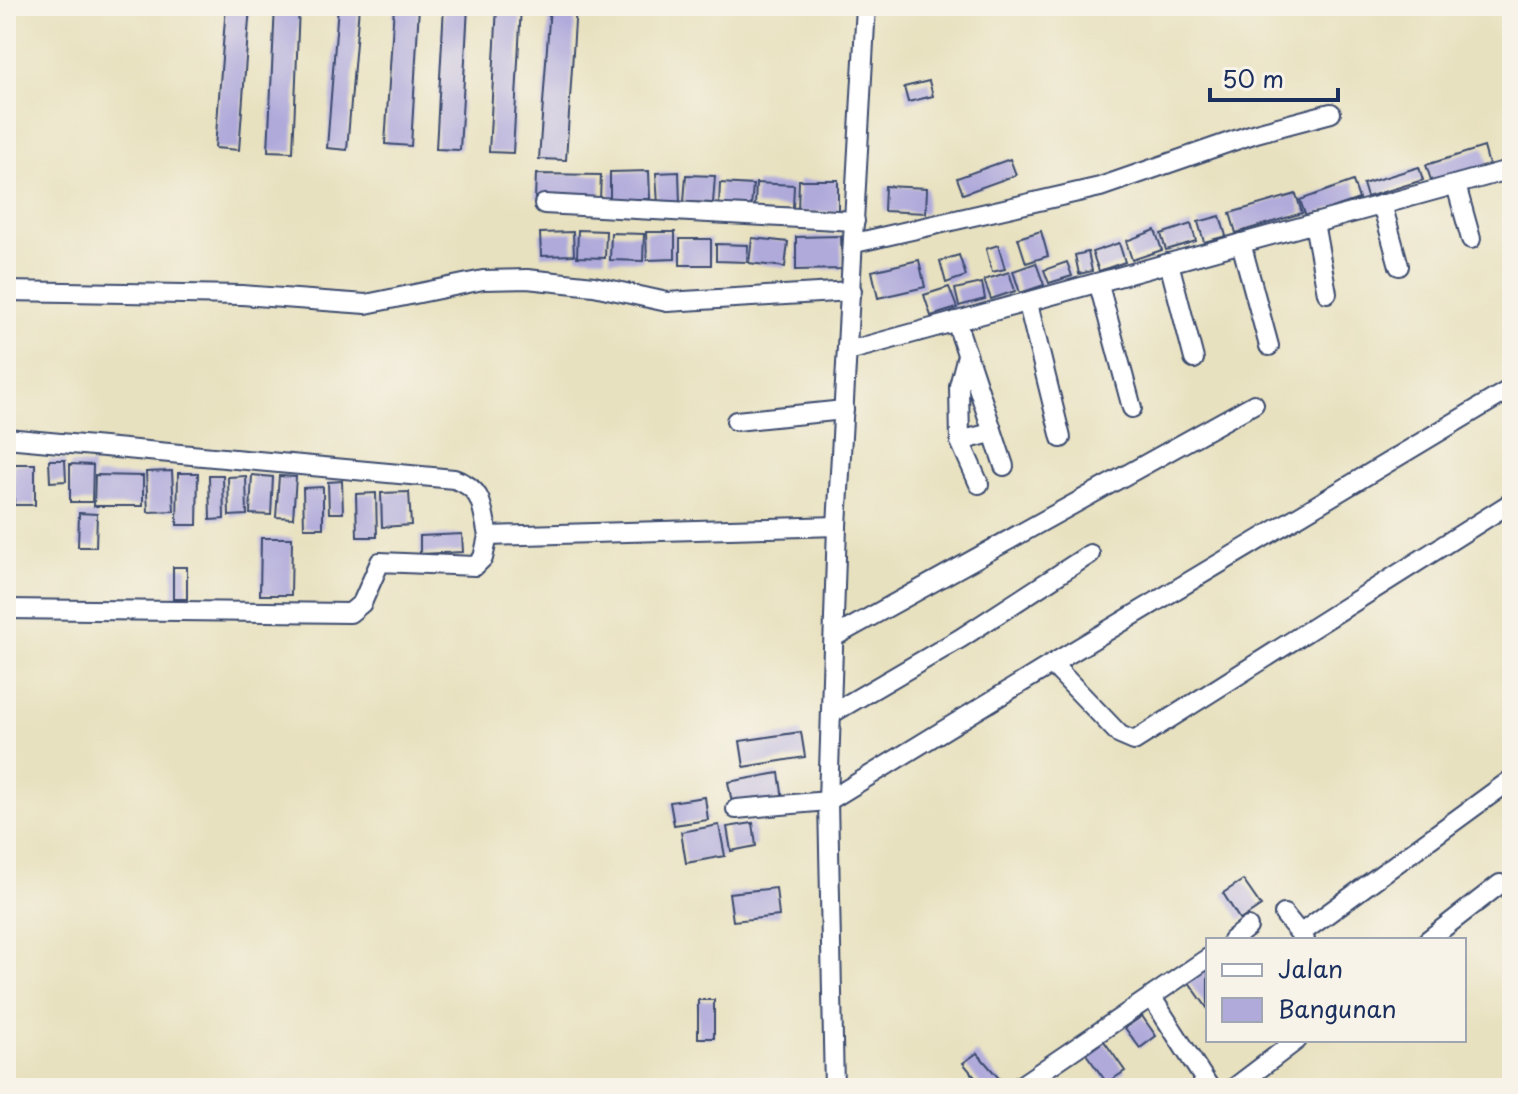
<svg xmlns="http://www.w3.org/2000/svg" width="1518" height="1094" font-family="'Playpen Sans',sans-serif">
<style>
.building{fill:#b0aadb}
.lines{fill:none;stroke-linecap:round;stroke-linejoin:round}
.minor-casing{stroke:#3a4a6d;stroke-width:22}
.minor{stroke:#fff;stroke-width:18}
</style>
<rect width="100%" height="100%" fill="#f7f3e8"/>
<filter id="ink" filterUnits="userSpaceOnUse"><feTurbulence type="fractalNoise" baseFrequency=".0125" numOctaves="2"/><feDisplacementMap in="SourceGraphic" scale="16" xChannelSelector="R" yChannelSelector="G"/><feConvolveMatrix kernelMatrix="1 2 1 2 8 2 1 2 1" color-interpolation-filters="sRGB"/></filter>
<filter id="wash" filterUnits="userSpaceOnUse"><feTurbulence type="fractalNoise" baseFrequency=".006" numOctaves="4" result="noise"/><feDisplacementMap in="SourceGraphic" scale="32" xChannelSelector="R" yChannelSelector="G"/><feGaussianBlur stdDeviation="1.8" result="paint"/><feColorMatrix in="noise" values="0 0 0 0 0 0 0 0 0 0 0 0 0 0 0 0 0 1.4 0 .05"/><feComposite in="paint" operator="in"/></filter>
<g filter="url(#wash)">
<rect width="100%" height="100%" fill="#e8e1bf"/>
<g id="blocks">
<!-- building -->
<g class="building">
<polygon points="226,6 250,6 239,150 215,148"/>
<polygon points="275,6 299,6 293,152 268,151"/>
<polygon points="338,6 359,6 347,150 327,148"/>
<polygon points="394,6 419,6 411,146 385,144"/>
<polygon points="444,6 468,6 460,150 436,149"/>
<polygon points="497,6 521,6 513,153 489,152"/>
<polygon points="550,6 576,6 566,160 539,159"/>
<polygon points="929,81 933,96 908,102 904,87"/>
<polygon points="1484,147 1489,165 1432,183 1426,165"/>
<polygon points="1010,159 1016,175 963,194 957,178"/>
<polygon points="1419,167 1423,180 1367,197 1363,184"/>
<polygon points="649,171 650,199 610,199 610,172"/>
<polygon points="679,172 680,204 658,205 656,173"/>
<polygon points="536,174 601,175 600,199 535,198"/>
<polygon points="686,175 715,176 713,203 684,202"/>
<polygon points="799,180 838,180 838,212 798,212"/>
<polygon points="1353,181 1359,199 1306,217 1300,200"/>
<polygon points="720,183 753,185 751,208 719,206"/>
<polygon points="756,183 794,185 793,208 755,206"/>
<polygon points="885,186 927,188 926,213 884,211"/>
<polygon points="1296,194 1302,213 1236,233 1230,213"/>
<polygon points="1220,216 1226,236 1204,242 1198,222"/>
<polygon points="1191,224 1196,241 1166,250 1161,234"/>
<polygon points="578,230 606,231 605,258 577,257"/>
<polygon points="1155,230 1162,250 1132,260 1126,241"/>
<polygon points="1041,231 1048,256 1026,263 1018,238"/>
<polygon points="573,232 574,255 541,256 540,233"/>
<polygon points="646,232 675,232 675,259 647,260"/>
<polygon points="611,233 644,234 643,261 610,260"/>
<polygon points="841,236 842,269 796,270 796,237"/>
<polygon points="752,238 788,242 785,267 749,263"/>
<rect x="680" y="239" width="31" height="26"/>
<polygon points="1119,243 1125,262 1099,271 1092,252"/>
<polygon points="716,244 748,245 747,262 716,261"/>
<polygon points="998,245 1005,269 992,272 986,249"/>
<polygon points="1088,252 1092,271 1079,274 1075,255"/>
<polygon points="959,255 966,276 946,283 940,261"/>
<polygon points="919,260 925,287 878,298 872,271"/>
<polygon points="1067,262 1072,276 1049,283 1044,270"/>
<polygon points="1036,263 1044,285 1020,293 1013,271"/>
<polygon points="1009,272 1015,291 991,299 984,280"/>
<polygon points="982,283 985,299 959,306 955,289"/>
<polygon points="949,287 957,308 931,316 924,295"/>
<polygon points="49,460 65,460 66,481 50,482"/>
<rect x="14" y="464" width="21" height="41"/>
<polygon points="70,464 93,465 92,502 70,502"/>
<polygon points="172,471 174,511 148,512 146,472"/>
<polygon points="178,473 198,473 197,525 177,525"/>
<polygon points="95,475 143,476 143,506 94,506"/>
<polygon points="209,475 223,475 224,519 210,520"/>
<polygon points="252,475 273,477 271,515 250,514"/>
<polygon points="246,476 247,515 229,516 228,477"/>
<polygon points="279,476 296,477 293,518 276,517"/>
<polygon points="342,481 343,513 329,513 328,482"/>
<polygon points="323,487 323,528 304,528 303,488"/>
<polygon points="409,492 411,525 382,527 381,493"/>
<polygon points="376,493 377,537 357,537 356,494"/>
<polygon points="79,513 97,514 96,547 78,547"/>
<polygon points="462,534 463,552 420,554 420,536"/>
<polygon points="261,538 292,538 291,595 260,595"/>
<rect x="173" y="567" width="14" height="32"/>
<polygon points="801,732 805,757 744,767 740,741"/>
<polygon points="779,773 783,799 733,808 728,782"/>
<polygon points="705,797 708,820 674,825 670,802"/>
<polygon points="753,823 756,846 731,851 727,827"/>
<polygon points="719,825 725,856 686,863 681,832"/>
<polygon points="1243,880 1261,906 1240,920 1223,893"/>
<polygon points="776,888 779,916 733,921 729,893"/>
<polygon points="1204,966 1208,971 1208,1009 1186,978"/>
<rect x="698" y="1000" width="16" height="38"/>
<polygon points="1142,1016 1156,1036 1140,1048 1125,1028"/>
<polygon points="1104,1041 1125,1071 1107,1083 1086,1054"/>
<polygon points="977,1053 1003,1083 997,1088 984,1088 963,1063"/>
</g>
</g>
</g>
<g filter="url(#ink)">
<use href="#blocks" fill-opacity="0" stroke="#3a4a6d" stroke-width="2"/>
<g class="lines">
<!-- minor casing -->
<g class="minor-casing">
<g id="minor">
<polyline points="1456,185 1471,239"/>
<polyline points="544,204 855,221"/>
<polyline points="1382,204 1399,266"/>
<polyline points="1314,223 1327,293"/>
<polyline points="855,243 1100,187 1256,133 1331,113"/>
<polyline points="1241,243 1269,346"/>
<polyline points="1169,263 1194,359"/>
<polyline points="1099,285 1132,408"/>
<polyline points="6,291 242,295 366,304 483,280 527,279 594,286 667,302 852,291"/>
<polyline points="1028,304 1061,438"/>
<polyline points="956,321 1004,466"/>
<polyline points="848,351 1512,169"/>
<polyline points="966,359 959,386 960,441 991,433"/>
<polyline points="736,421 844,410"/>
<path d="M6 438 454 479C484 489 482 508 488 536L837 526"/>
<polyline points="960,441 979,484"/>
<polyline points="6,609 350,613 362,603 380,562 475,566 483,558 488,536"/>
<polyline points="834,637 1254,404"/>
<polyline points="1052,664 1512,388"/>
<polyline points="831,714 961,638 1090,554"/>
<polyline points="736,809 828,801 1052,664 1120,735 1134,741 1512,502"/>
<polyline points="1284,914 1305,940"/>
<polyline points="1300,934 1512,779"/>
<polyline points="1232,940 1248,927"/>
<polyline points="1428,940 1500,884"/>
<polyline points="1156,1004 1210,1088"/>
<polyline points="834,1088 828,801 837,526 866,6"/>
<polyline points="1017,1088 1208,958"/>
<polyline points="1234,1088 1297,1040"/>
</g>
</g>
<!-- minor -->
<use href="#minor" class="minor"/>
</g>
</g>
<!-- margin -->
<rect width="1518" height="1094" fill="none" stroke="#f7f3e8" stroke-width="32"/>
<!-- legend -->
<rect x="1206" y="938" width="260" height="104" fill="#f7f3e8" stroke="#9fa5b1" stroke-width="2"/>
<rect x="1222" y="964" width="40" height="12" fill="#ffffff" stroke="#9fa5b1" stroke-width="2"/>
<text x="1278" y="978" font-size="24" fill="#1b2f5e">Jalan</text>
<rect x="1222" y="998" width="40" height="24" fill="#b0aadb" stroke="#9fa5b1" stroke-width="2"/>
<text x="1278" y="1018" font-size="24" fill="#1b2f5e">Bangunan</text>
<!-- scale -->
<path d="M1210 88v12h128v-12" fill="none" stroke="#1b2f5e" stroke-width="4"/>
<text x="1222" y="88" font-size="24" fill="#1b2f5e" stroke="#f7f3e8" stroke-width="6" paint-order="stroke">50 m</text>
</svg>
